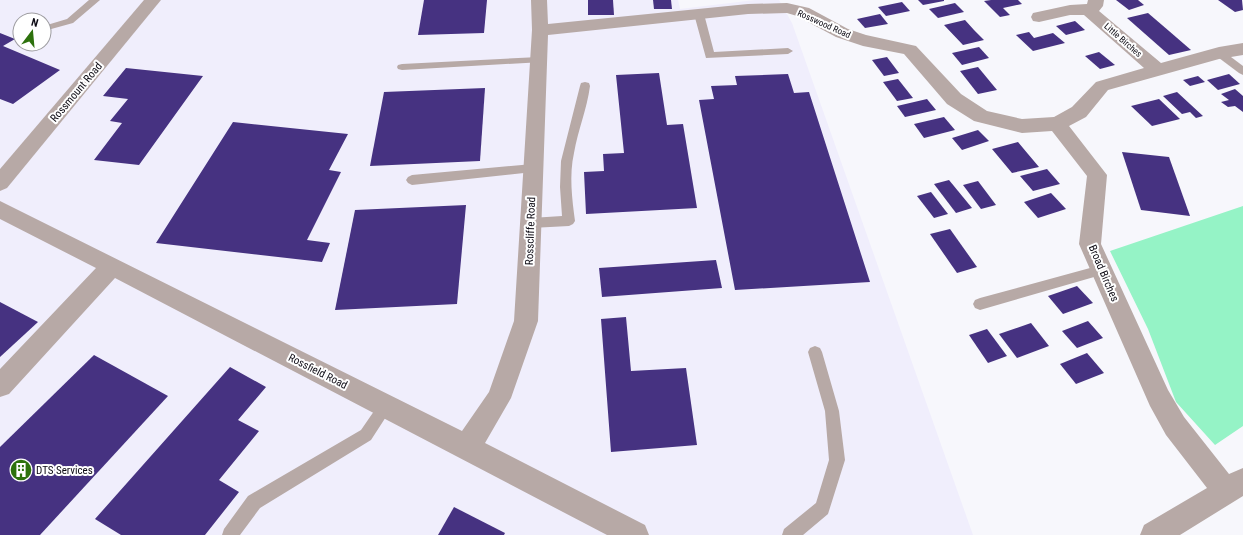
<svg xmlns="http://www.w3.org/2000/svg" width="1243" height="535" font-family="'Roboto Condensed',sans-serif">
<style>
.built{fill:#f0eefc;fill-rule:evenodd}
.green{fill:#95f3c6}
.building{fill:#463281}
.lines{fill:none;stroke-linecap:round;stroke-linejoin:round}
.lane{fill:#b7a9a6;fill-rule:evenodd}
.street{fill:#b7a9a6;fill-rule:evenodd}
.labels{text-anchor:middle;stroke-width:4;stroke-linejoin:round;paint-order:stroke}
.far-street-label{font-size:9px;fill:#0c0a13;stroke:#fff}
.street-label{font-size:11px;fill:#0c0a13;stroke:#fff}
.poi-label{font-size:11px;fill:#0c0a13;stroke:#fff;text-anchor:start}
</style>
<rect width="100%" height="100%" fill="#f7f7fc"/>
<!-- built -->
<path class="built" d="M0 0H678L680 9 755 0H779L792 23 973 535H0ZM20 20H44V44H20Z"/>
<!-- green -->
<polygon class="green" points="1243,206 1243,426 1215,445 1176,402 1148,329 1110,251"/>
<!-- building -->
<g class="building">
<polygon points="424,0 487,0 484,33 418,35"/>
<polygon points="588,0 613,0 614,15 588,15"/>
<polygon points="653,0 671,0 672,9 654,9"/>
<polygon points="918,0 944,0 944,1 923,5"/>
<polygon points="991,0 1018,0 1022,4 1003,8 1010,15 1000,17 984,1"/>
<polygon points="1116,0 1138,0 1144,5 1129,10"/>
<polygon points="1218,0 1242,0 1243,10 1235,12"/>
<polygon points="902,2 910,11 886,16 878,7"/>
<polygon points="955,3 964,12 938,18 929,9"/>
<polygon points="1148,13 1169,31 1191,50 1169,55 1127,18"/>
<polygon points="880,14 888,24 865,28 857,19"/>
<polygon points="965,20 974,30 984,40 963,45 944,25"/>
<polygon points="1075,21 1085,30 1066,35 1056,26"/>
<polygon points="1029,32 1034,38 1053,33 1065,43 1033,51 1016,35"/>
<polygon points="0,33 15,39 3,46 60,70 13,104 0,99"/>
<polygon points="979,47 989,58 962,65 952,53"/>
<polygon points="1099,52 1115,65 1100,69 1085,56"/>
<polygon points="887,57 899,73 884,76 872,60"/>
<polygon points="978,67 997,90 978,94 960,71"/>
<polygon points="126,68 203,76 139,165 94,160 122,123 110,121 128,99 103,96"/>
<polygon points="659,73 667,125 683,124 697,208 586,214 584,172 604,171 603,154 624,153 616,75"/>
<polygon points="788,74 794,93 809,92 870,282 735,290 699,100 714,99 711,86 737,85 735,76"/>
<polygon points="1229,74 1240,84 1218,90 1207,80"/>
<polygon points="1198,76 1205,82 1190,86 1183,80"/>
<polygon points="898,79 913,98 897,101 883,82"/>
<polygon points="485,88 480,161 370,166 384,92"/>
<polygon points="1235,89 1243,96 1243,112 1235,106 1228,107 1221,102 1229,100 1221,94"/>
<polygon points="1177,92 1203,116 1196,118 1190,112 1182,114 1163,96"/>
<polygon points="927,99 936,110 905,117 897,106"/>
<polygon points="1159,99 1180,119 1152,126 1131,106"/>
<polygon points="944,117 955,130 924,138 914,124"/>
<polygon points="233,122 348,134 329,170 341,172 307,240 330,243 322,262 156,243"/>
<polygon points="978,130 989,141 962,150 952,138"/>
<polygon points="1018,142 1028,154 1039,167 1012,173 992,149"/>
<polygon points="1122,152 1169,157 1190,216 1141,210"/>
<polygon points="1047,169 1060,184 1033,191 1020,176"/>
<polygon points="949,180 972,208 956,213 934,184"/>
<polygon points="978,181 996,205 981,209 963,185"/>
<polygon points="931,192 948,214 934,218 917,196"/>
<polygon points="1051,193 1066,209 1038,218 1024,202"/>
<polygon points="466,205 457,304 335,310 355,210"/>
<polygon points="950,229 977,267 957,273 930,234"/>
<polygon points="716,260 722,288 602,297 599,268"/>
<polygon points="1077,286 1093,303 1063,314 1048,296"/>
<polygon points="0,302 38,322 0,357"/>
<polygon points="626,317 631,371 686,368 697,445 611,452 601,319"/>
<polygon points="1088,321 1103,338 1077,348 1062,331"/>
<polygon points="1031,323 1049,346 1017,358 999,334"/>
<polygon points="987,329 1007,356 988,363 969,335"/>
<polygon points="1087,353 1104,373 1076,384 1060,364"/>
<polygon points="94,355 168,396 40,535 0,535 0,447"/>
<polygon points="230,367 266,387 238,420 259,431 219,480 239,492 205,535 121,535 95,519"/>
<polygon points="454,507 505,533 504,535 438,535"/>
</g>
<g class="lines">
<!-- lane -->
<g class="lane">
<polygon points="89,0 100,0 73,23 44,31 44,24 47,25 67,19"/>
<polygon points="699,11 704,14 714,52 788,48 793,51 788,54 706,58 694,14"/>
<polygon points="1219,50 1223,51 1243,66 1243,75 1239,73 1215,55 1214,53"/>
<polygon points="539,57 543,58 544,60 543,62 402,70 398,69 397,67 398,65 402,64"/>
<path d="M585 82 589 83 590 86C587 109 578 130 574 153 569 175 572 199 575 221L573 224 569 226 531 228 527 226 525 223 527 220 531 218 562 216 560 187 561 161 580 86 581 83Z"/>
<polygon points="533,164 537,165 539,168 537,171 533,172 412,185 408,183 406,180 408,177 412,175"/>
<polygon points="1101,265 1106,266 1108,270 1106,274 1101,275 980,310 975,308 973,304 975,300 980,298"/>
<polygon points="815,346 820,348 822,352 839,411 845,460 828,514 803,535 782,535 784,529 816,503 829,460 825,411 808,352 810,348"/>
<polygon points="386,399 391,401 393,406 371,440 260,508 240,535 222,535 224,529 248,496 361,430 381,401"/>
</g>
<!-- street -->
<g class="street">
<polygon points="144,0 161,0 7,188 0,191 0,169"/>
<polygon points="531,0 547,0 548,24 748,4 787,3 809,8 848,29 866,35 916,46 961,94 987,111 1022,119 1054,117 1072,107 1096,82 1144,68 1084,15 1070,15 1039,22 1033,21 1031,17 1033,13 1070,5 1087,4 1088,0 1104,0 1103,6 1099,11 1161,63 1219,47 1243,43 1243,55 1219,59 1108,90 1086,117 1069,126 1107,175 1101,244 1168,390 1184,417 1229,474 1243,468 1243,496 1180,535 1140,535 1144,525 1207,488 1166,435 1150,406 1079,244 1087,176 1052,131 1022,133 974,121 947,104 904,54 863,46 836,37 797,16 787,13 748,14 548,35 538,321 511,398 485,443 645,525 649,535 607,535 115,278 9,394 0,397 0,369 96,268 0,219 0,201 462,431 489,392 514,321 532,30"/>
</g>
</g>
<!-- icons -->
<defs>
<g id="building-disc" transform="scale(1.15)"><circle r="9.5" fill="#2d710d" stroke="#fff"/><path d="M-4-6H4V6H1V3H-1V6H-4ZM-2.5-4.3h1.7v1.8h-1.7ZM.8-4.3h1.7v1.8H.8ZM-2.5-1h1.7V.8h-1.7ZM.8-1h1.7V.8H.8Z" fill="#fff"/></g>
</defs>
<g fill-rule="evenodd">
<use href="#building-disc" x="21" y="470"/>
</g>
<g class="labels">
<!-- far-street labels -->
<g class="far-street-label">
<text transform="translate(824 24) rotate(24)" y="3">Rosswood Road</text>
<text transform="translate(1123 40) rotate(41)" y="3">Little Birches</text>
</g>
<!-- street labels -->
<g class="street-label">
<text transform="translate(76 92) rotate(-50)" y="4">Rossmount Road</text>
<text transform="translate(530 231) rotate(-88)" y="4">Rosscliffe Road</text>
<text transform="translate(1104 273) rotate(67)" y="4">Broad Birches</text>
<text transform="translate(318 371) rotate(27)" y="4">Rossfield Road</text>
</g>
<!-- poi labels -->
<g class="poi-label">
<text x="36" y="474">DTS Services</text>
</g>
</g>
<!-- north arrow -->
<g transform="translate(32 32) rotate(16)"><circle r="19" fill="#ffffff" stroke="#9e9da1"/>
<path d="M0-3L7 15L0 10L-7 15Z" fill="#2d710d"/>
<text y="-6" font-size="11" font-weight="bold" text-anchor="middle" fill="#0c0a13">N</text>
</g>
</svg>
